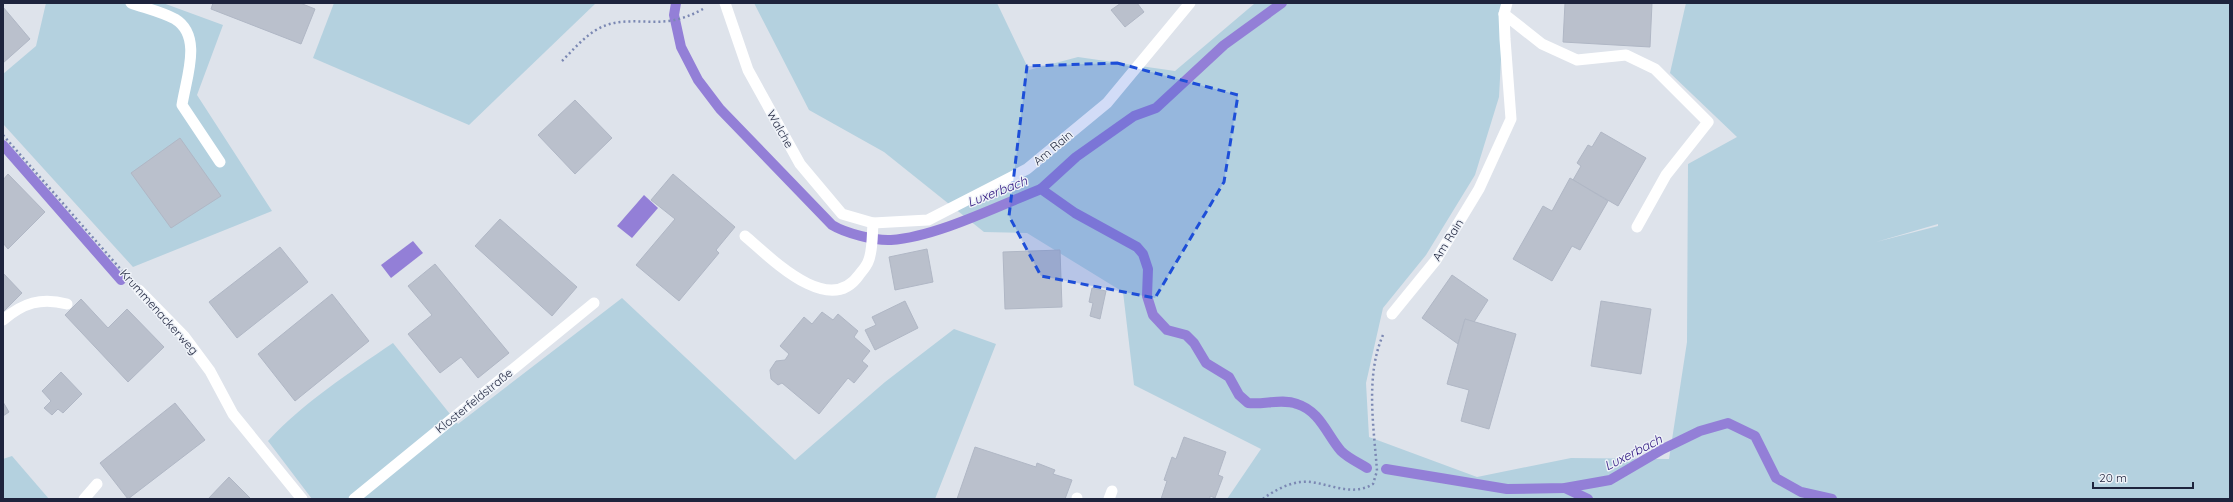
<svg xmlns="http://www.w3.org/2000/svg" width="2233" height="502" font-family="Quicksand,sans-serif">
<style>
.green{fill:#b4d1df;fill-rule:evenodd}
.water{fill:#937fd7}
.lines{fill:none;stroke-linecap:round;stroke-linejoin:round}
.stream{stroke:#937fd7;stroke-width:10}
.building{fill:#bac0cc;stroke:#b0b7c5}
.path{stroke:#7b88b3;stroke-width:2.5;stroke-dasharray:2 3;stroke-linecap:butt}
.service{stroke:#fff;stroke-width:11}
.minor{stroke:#fff;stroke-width:11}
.marked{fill:#1d4ed8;fill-opacity:0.2;stroke:#1d4ed8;stroke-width:3;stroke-dasharray:8 5;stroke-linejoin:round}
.labels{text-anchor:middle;stroke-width:3;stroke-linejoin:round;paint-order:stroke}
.street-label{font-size:12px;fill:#1e243d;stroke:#eef2f8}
.water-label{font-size:13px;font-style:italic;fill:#2b127e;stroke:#eef2f8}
</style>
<rect width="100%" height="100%" fill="#dee3eb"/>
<!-- green -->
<g class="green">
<polygon points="46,3 163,3 223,25 197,95 272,211 133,267 3,124 3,74 36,46"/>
<polygon points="334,3 596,3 469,125 313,58"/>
<path d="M754 3H997L1029 70 1078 57 1175 71 1254 4 1257 3H1504L1499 97 1475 175 1426 255 1383 308 1366 383 1369 437 1477 477 1571 458 1669 459 1687 342 1688 164 1737 137 1670 73 1686 3H2230V499H1227L1261 449 1134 385 1123 292 1027 233 984 232 884 152 809 110ZM1938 224V226L1876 242Z"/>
<path d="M622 298 795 460 885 382 954 329 996 344 935 499H312L268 441C304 402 349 373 393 343L458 424Z"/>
<polygon points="12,456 49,499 3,499 3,459"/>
</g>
<!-- water -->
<g class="water">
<polygon points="644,195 658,208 632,238 617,226"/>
<polygon points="413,241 423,253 391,278 381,265"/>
</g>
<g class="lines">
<!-- stream -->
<g class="stream">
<path d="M676 3 674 15 681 47 698 80 720 109 832 225C845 233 875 241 891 240 936 237 998 206 1041 189L1075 213 1137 247 1143 254 1148 269 1147 296 1153 315 1167 330 1186 335 1194 343 1206 363 1229 377 1239 395 1248 403C1264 405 1282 398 1297 404 1320 411 1327 435 1341 451 1348 458 1359 463 1367 468"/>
<polyline points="3,145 121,280"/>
<polyline points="1041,189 1076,157 1134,116 1156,108 1224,45 1282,3"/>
<polyline points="1386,469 1507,489 1565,488 1610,480 1663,449 1700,431 1728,423 1755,436 1776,478 1801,492 1832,499"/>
<polyline points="1565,488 1588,499"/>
</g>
</g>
<!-- building -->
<g class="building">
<polygon points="213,3 300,3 315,9 301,44 211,9"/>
<polygon points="1121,3 1137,3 1144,12 1125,27 1111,10"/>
<polygon points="1565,3 1652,3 1650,47 1563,42"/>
<polygon points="3,7 30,39 3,63"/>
<polygon points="575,100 612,138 575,174 538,135"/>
<polygon points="1601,132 1646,158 1618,206 1573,180 1581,166 1577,163 1588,145 1592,147"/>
<polygon points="180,138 221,196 171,228 131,173"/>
<polygon points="8,174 45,212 8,249 3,243 3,180"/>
<polygon points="673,174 735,227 716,250 719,253 679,301 636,265 675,219 651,200"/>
<polygon points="1570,178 1608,201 1580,250 1572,246 1552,281 1513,259 1543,206 1552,211"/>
<polygon points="500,219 577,287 552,316 475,246"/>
<polygon points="280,247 308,282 237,338 209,302"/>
<polygon points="927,249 933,282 895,290 889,257"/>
<polygon points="1060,250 1062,307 1005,309 1003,252"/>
<polygon points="435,264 509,353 478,378 461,357 440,373 408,334 432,315 408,286"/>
<polygon points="3,273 22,293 3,312"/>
<polygon points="1452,275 1488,300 1474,322 1465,319 1458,344 1422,318"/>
<polygon points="1092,288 1106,291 1100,319 1090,316 1093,303 1089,302"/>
<polygon points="332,294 369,341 295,401 258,354"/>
<polygon points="81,299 108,328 127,309 164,347 128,382 65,315"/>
<polygon points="905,301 918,328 875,350 865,330 876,325 872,317"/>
<polygon points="1601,301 1651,309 1641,374 1591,366"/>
<polygon points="822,312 833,320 838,314 858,331 854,337 870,351 862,361 868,366 854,383 848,378 819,414 782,383 778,385 771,379 770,370 776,361 785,360 789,354 780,346 804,317 812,324"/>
<polygon points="1465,319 1516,334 1489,429 1461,421 1469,390 1447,384"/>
<polygon points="61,372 82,394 63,413 58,409 52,415 44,408 51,401 42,391"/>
<polygon points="3,402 9,412 3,416"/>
<polygon points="175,403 205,440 128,499 100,463"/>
<polygon points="1184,437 1226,452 1218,475 1223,477 1215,498 1210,496 1210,499 1161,499 1167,481 1164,480 1172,457 1176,459"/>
<polygon points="975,447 1036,467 1037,463 1055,470 1053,474 1072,480 1065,499 957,499"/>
<polygon points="229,477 251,499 208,499"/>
</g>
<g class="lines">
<!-- path -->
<g class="path">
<path d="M562 61C573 50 583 38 596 30 619 16 644 24 669 21 682 19 692 15 703 9"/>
<polyline points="3,135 124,273"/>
<path d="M1263 499C1273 491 1287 484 1300 482 1323 479 1349 499 1373 484L1377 471C1374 428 1365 376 1383 335"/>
</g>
<!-- service -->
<g class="service">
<path d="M131 3C145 8 162 12 175 19 203 36 186 78 182 105L220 162"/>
<polyline points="1504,14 1542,44 1577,60 1626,55 1655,69 1708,122 1666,175 1637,227"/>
<path d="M745 236C771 258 829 318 859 275 862 271 866 267 868 262 873 251 872 235 873 223"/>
<path d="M3 320C23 303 41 297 67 304"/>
<polyline points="84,499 97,484"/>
<polyline points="1077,499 1077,498"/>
</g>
<!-- minor -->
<g class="minor">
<polyline points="725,3 748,70 800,164 842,214 873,223 928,220 1027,169 1107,103 1190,3"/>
<polyline points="139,290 184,336 210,371 233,414 302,499"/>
<polyline points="1392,314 1436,260 1479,189 1511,119 1505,39 1504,14 1507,3"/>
<polyline points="354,499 594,303"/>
<polyline points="1109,499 1112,491"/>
</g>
</g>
<!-- marked area -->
<path class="marked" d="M1117 63 1238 95 1224 182 1155 298 1041 276 1009 216 1027 66Z"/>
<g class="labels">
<!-- street labels -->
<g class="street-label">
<text transform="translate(780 129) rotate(61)" y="4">Walche</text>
<text transform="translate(1053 148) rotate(-40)" y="4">Am Rain</text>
<text transform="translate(1448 240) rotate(-58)" y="4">Am Rain</text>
<text transform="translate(159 312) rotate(48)" y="4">Krummenackerweg</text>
<text transform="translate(474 401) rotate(-39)" y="4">Klosterfeldstraße</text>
</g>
<!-- water labels -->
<g class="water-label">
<text transform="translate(997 191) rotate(-21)" y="5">Luxerbach</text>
<text transform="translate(1633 452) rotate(-27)" y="5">Luxerbach</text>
</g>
</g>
<!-- border -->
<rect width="2233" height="502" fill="none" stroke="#1e243d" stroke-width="8"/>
<!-- scale -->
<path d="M2093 482v6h100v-6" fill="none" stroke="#1e243d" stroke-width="2"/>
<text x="2099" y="482" font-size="12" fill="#1e243d" stroke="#eef2f8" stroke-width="3" paint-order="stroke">20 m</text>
</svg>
